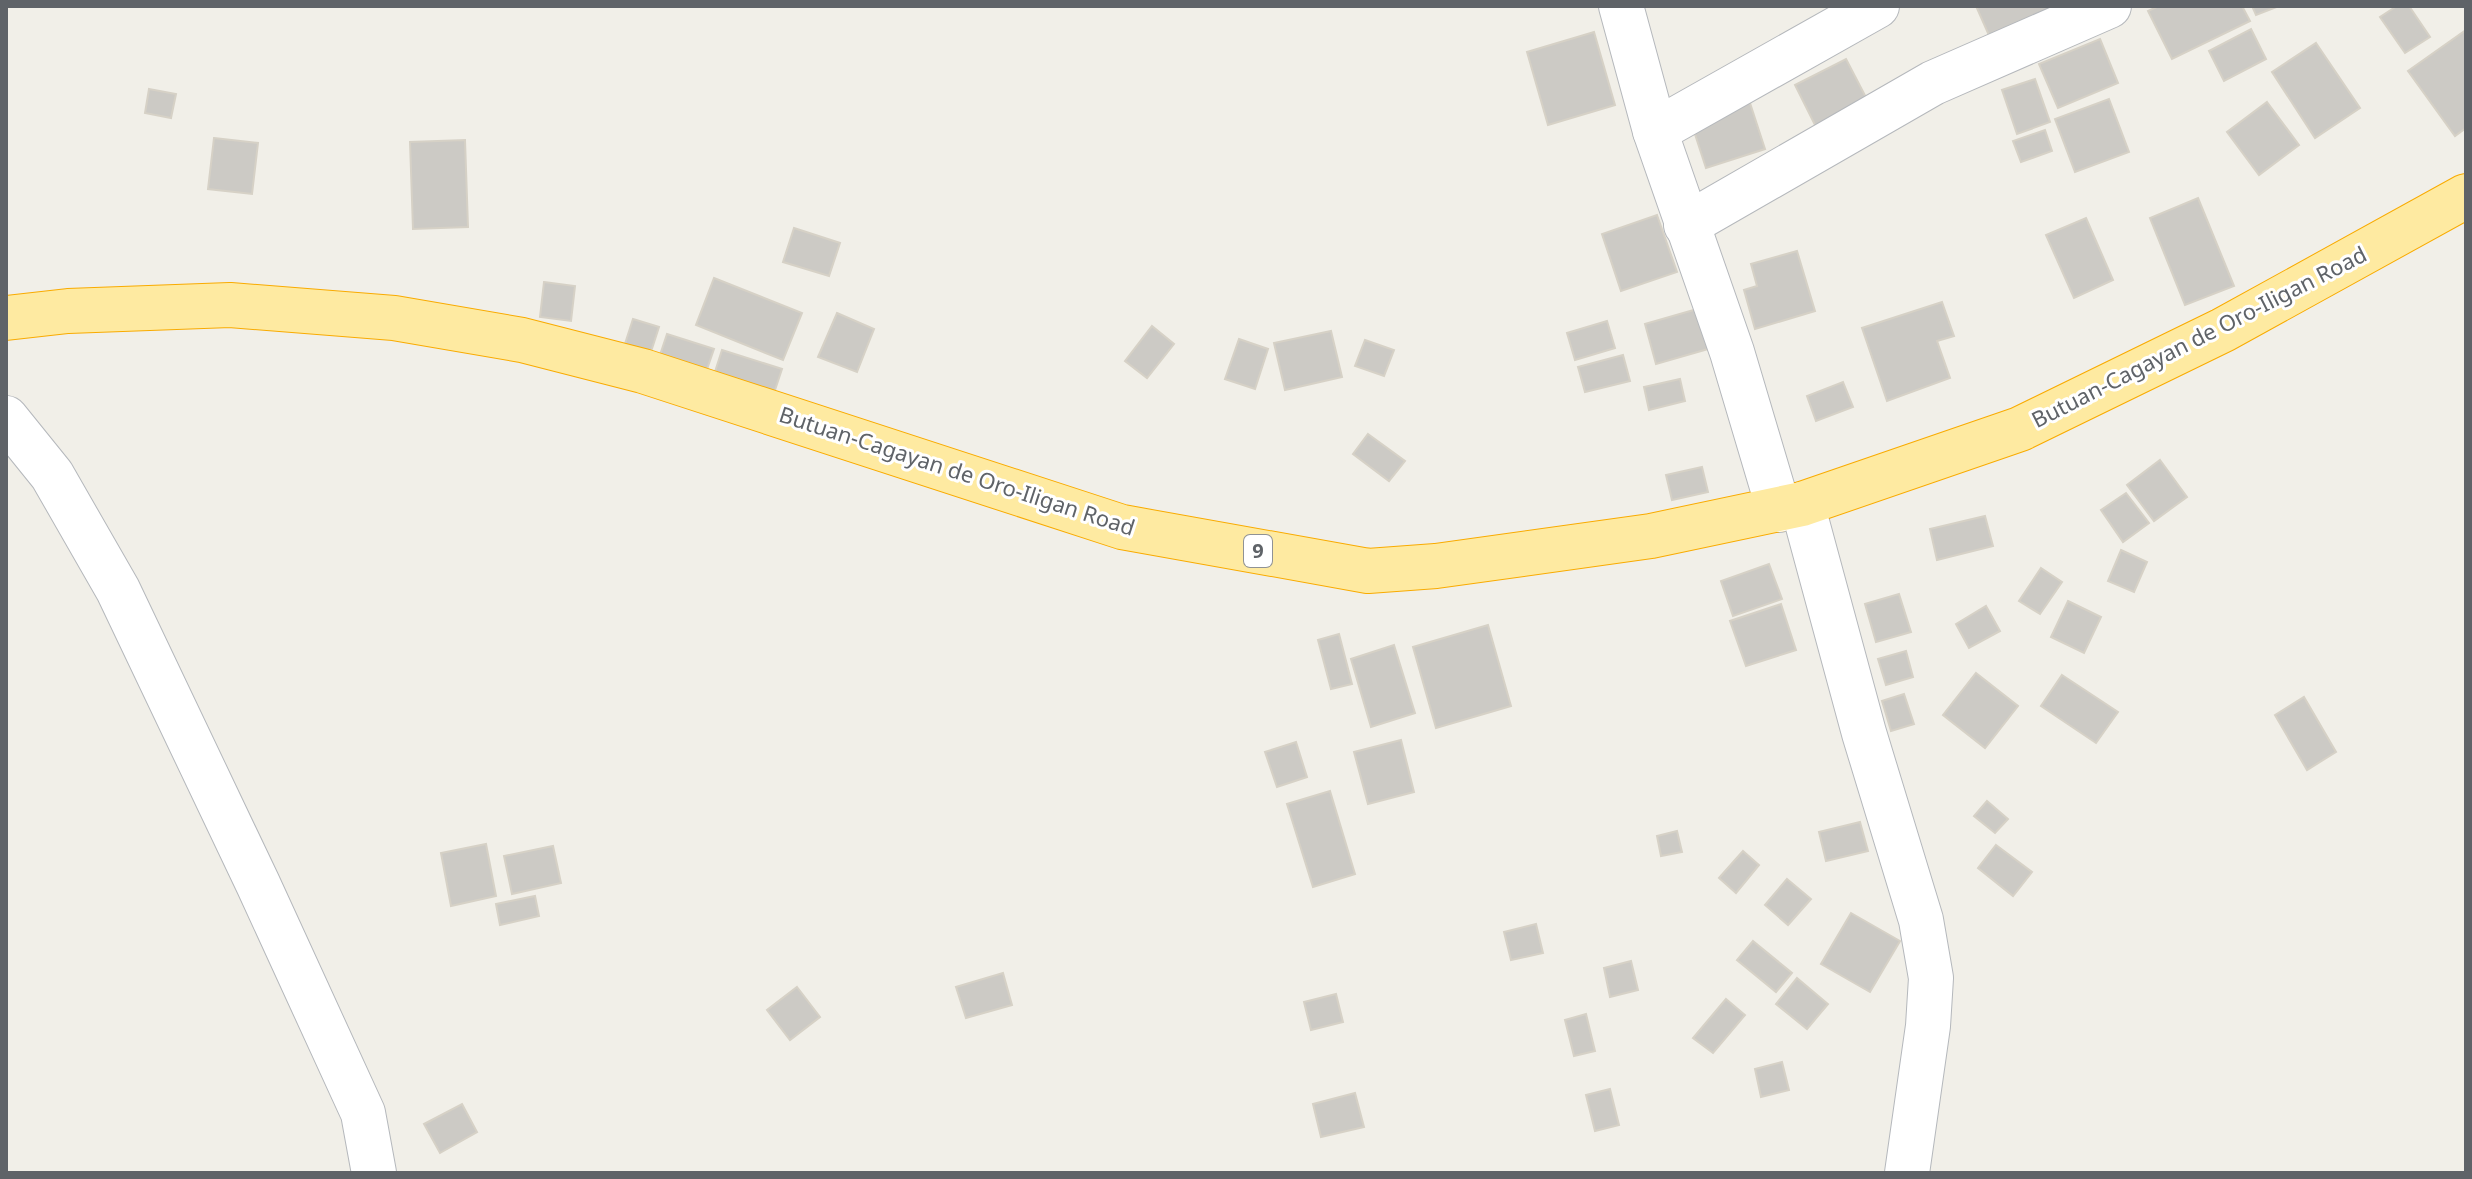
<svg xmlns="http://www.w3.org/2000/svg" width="2472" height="1179" font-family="'Noto Sans',sans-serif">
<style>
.building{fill:#cccac5;stroke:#d6d1c6;stroke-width:2}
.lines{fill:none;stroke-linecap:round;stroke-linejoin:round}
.minor-casing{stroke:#b5b8bc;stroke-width:46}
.trunk-casing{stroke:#f9ab00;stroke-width:46}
.minor{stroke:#fff;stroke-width:44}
.trunk{stroke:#feeaa1;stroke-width:44}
.labels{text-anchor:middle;stroke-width:6;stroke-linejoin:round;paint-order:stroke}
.shield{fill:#fff;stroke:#8f9295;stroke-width:2}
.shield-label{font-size:20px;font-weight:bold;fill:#5f6368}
.street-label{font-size:22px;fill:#5f6368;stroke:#fff}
</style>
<rect width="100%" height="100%" fill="#f1efe8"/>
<!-- building -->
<g class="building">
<polygon points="1976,6 2087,6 1995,49"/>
<polygon points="2159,6 2242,6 2250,21 2172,59 2148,11"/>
<polygon points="2252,6 2279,6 2256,15"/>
<polygon points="2397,6 2409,6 2430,37 2405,53 2380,17"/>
<polygon points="2251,29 2266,59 2224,81 2209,51"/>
<polygon points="2466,30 2466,128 2455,136 2408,71"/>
<polygon points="1594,32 1615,105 1548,125 1527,52"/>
<polygon points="2100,39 2118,83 2058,108 2039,64"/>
<polygon points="2316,43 2360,108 2315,138 2272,72"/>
<polygon points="1846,59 1871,107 1819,133 1795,85"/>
<polygon points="2035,79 2050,122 2017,134 2002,90"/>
<polygon points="149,89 176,94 171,118 145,113"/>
<polygon points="2109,99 2129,152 2075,172 2055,119"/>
<polygon points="2267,102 2299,145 2259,175 2227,132"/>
<polygon points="1750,103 1765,149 1706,168 1691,122"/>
<polygon points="2045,130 2052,151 2021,162 2013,141"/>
<polygon points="214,138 258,143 252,194 208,189"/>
<polygon points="465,140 468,227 413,229 410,142"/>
<polygon points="2198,198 2234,286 2185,305 2150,218"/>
<polygon points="1657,215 1677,272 1621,291 1602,234"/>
<polygon points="2086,218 2113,280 2074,298 2046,235"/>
<polygon points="794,228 840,243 829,276 783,262"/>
<polygon points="1797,251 1815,311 1755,329 1744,290 1757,286 1751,264"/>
<polygon points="714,278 802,313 783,360 696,325"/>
<polygon points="544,282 575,286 571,321 540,317"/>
<polygon points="1942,302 1954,336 1937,341 1950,378 1887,401 1862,328"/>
<polygon points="1704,307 1715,347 1656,364 1645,324"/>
<polygon points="837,313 874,329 857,372 818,357"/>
<polygon points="633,319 659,327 649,358 623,350"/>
<polygon points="1607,321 1615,348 1575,360 1567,333"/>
<polygon points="1152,326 1174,344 1147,378 1125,361"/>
<polygon points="1331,331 1342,377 1285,390 1274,343"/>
<polygon points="667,334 714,349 705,375 658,361"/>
<polygon points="1239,339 1268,349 1255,389 1225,379"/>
<polygon points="1365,340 1394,350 1384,376 1355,366"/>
<polygon points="722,350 782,369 773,396 713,378"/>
<polygon points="1623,355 1630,381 1585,392 1578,367"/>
<polygon points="1680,379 1685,401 1649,410 1644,387"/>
<polygon points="1843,382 1853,407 1816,421 1807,396"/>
<polygon points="1368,434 1405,461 1389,481 1353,454"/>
<polygon points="2160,460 2187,497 2154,521 2127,485"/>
<polygon points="1702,467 1708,492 1672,500 1666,475"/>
<polygon points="2126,493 2149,523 2123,542 2101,510"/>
<polygon points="1985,516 1993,546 1937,560 1930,529"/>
<polygon points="2121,550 2147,562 2134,592 2108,581"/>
<polygon points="1769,564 1782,599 1733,616 1721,581"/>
<polygon points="2041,568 2062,582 2040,614 2019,601"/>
<polygon points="1899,594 1911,632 1876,642 1865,604"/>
<polygon points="2068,601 2101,617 2084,653 2051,637"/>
<polygon points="1781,604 1796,650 1746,666 1730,621"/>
<polygon points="1986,606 2000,631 1969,648 1956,624"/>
<polygon points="1488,625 1511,706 1436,728 1413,647"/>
<polygon points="1339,634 1352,684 1331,689 1318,640"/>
<polygon points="1394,645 1415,713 1371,727 1351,659"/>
<polygon points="1906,651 1913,677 1886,685 1878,659"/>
<polygon points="1976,673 2018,706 1985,748 1943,715"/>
<polygon points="2062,675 2118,712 2096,743 2041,706"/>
<polygon points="1904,694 1914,724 1891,731 1882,701"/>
<polygon points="2304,697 2336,752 2307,770 2275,715"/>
<polygon points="1401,740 1414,792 1368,804 1354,752"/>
<polygon points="1296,742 1307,777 1277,787 1265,752"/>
<polygon points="1330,791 1355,874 1313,887 1287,804"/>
<polygon points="1987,801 2008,819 1995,833 1974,816"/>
<polygon points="1860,822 1868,851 1826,861 1819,832"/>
<polygon points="1677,831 1682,852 1661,856 1657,836"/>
<polygon points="486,844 496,896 451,906 441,853"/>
<polygon points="1996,845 2032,872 2013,896 1978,868"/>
<polygon points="553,846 561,883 512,894 504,856"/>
<polygon points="1743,851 1759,865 1736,893 1719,878"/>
<polygon points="1787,879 1811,899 1788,925 1765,905"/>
<polygon points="535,896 539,916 500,925 496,904"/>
<polygon points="1851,913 1900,941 1870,992 1821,964"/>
<polygon points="1536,924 1543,953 1511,960 1504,932"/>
<polygon points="1753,941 1792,973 1776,992 1737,960"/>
<polygon points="1631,961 1638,990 1610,997 1604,968"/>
<polygon points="1003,973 1012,1005 966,1018 956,987"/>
<polygon points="1797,978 1828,1004 1807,1029 1776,1004"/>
<polygon points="797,987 820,1017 790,1040 767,1010"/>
<polygon points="1336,994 1343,1022 1311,1030 1304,1002"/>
<polygon points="1726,999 1745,1015 1713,1053 1693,1038"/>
<polygon points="1586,1014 1595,1051 1574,1056 1565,1020"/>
<polygon points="1782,1062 1789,1090 1761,1097 1755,1069"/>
<polygon points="1610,1089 1619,1125 1595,1131 1586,1095"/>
<polygon points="1355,1093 1364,1127 1321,1137 1313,1104"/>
<polygon points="462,1104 477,1132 440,1153 424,1124"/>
</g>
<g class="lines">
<!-- minor casing -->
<g class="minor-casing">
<g id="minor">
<polyline points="1621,6 1655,131 1732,352 1779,510"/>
<polyline points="1655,131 1877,6"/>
<polyline points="1686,225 1933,83 2109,6"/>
<polyline points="6,418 52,475 118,590 258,884 363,1113 374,1173"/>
<polyline points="1802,504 1864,733 1921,920 1931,978 1928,1026 1907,1173"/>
</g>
</g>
<!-- trunk casing -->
<g class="trunk-casing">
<polyline id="trunk" points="6,318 68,311 230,305 394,318 522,340 643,371 1122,527 1368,571 1436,566 1651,536 1802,504 2020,429 2223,330 2466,196"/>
</g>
<!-- minor -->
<use href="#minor" class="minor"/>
<!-- trunk -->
<use href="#trunk" class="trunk"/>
</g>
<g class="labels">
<!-- shield labels -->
<rect class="shield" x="1244" y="535" width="28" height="32" rx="6"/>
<g class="shield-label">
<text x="1258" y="558">9</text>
</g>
<!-- street labels -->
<g class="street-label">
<text transform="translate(2199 337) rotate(-27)" y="8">Butuan-Cagayan de Oro-Iligan Road</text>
<text transform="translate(957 471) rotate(18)" y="8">Butuan-Cagayan de Oro-Iligan Road</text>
</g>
</g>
<!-- border -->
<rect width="2472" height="1179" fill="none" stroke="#5f6368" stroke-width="16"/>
</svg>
